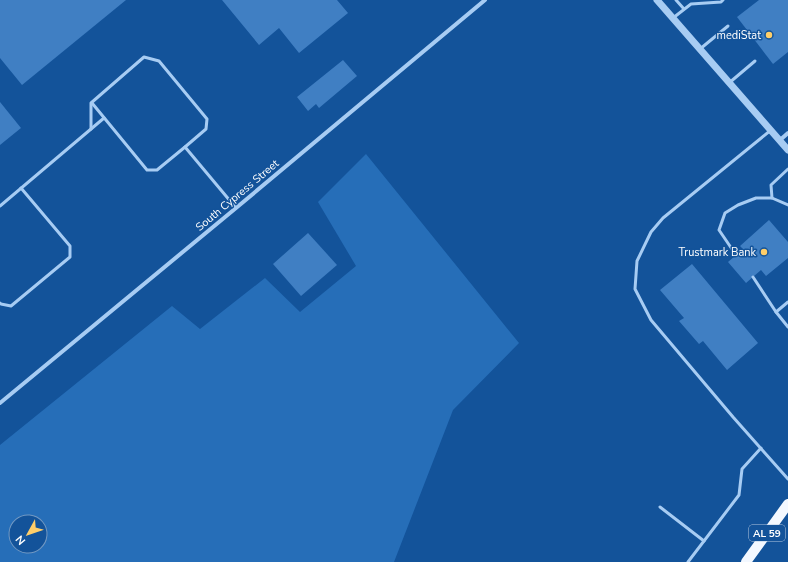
<svg xmlns="http://www.w3.org/2000/svg" width="788" height="562" font-family="'Nunito Sans',sans-serif">
<style>
.green{fill:#266eb8;fill-rule:evenodd}
.building{fill:#407fc3}
.lines{fill:none;stroke-linecap:round;stroke-linejoin:round}
.service{stroke:#a7ccf3;stroke-width:3}
.minor{stroke:#a7ccf3;stroke-width:4}
.tertiary{stroke:#a7ccf3;stroke-width:7}
.primary{stroke:#f3f8ff;stroke-width:10}
.poi-dot{fill:#ffce69;stroke:#13539a;stroke-width:1.5}
.labels{text-anchor:middle;stroke-width:3;stroke-linejoin:round;paint-order:stroke}
.shield{fill:#13539a;stroke:#b8cbe1;stroke-width:1}
.shield-label{font-size:10px;font-weight:bold;fill:#fff}
.poi-label{font-size:11px;fill:#fff;stroke:#13539a;text-anchor:end}
.street-label{font-size:11px;fill:#fff;stroke:#13539a}
</style>
<rect width="100%" height="100%" fill="#13539a"/>
<!-- green -->
<path class="green" d="M366 154 519 343 453 410 394 562H0V445L172 306 200 329 265 278 300 312 356 266 318 202ZM16 522H40V546H16Z"/>
<!-- building -->
<g class="building">
<polygon points="0,0 126,0 22,85 0,58"/>
<polygon points="222,0 337,0 348,13 299,53 279,28 259,45"/>
<polygon points="759,0 788,0 788,52 773,64 737,17"/>
<polygon points="343,60 357,76 319,108 316,104 308,111 297,97"/>
<polygon points="0,102 21,128 0,145"/>
<polygon points="769,220 788,242 788,258 766,276 761,270 746,283 728,262 743,249 740,246"/>
<polygon points="308,233 337,265 301,296 273,264"/>
<polygon points="692,264 758,343 727,370 703,341 699,344 679,321 684,318 660,290"/>
</g>
<g class="lines">
<!-- service -->
<g class="service">
<polyline points="676,0 684,9"/>
<polyline points="673,18 691,4 721,2 723,0"/>
<polyline points="700,49 728,26"/>
<polyline points="729,83 755,61"/>
<polyline points="92,103 147,170 157,170 185,147"/>
<polyline points="91,129 104,118"/>
<polyline points="771,130 663,218 651,232 637,261 635,289 651,320 733,417 788,479"/>
<polyline points="772,198 771,185 788,169"/>
<polyline points="0,206 91,129 91,103 144,57 159,61 207,119 206,129 185,147 236,208"/>
<polyline points="736,255 719,230 725,213 738,205 756,198 772,198 788,205"/>
<polyline points="753,277 776,312 788,327"/>
<polyline points="0,303 1,304 11,306 70,257 70,246 21,188"/>
<polyline points="776,312 788,302"/>
<polyline points="660,507 704,541"/>
<polyline points="688,562 739,495 742,469 761,448"/>
</g>
<!-- minor -->
<g class="minor">
<polyline points="780,140 788,133"/>
<polyline points="0,403 236,208 485,0"/>
</g>
<!-- tertiary -->
<polyline class="tertiary" points="657,0 788,150"/>
<!-- primary -->
<polyline class="primary" points="746,562 788,504"/>
</g>
<!-- markers -->
<g class="poi-dot">
<circle cx="769" cy="35" r="4"/>
<circle cx="764" cy="252" r="4"/>
</g>
<g class="labels">
<!-- shield labels -->
<rect class="shield" x="749" y="525" width="36" height="16" rx="3"/>
<g class="shield-label">
<text x="767" y="537">AL 59</text>
</g>
<!-- poi labels -->
<g class="poi-label">
<text x="761" y="39">mediStat</text>
<text x="756" y="256">Trustmark Bank</text>
</g>
<!-- street labels -->
<g class="street-label">
<text transform="translate(237 195) rotate(-40)" y="4">South Cypress Street</text>
</g>
</g>
<!-- north arrow -->
<g transform="translate(28 534) rotate(230)"><circle r="19" fill="#13539a" stroke="#7198c2"/>
<path d="M0-3L7 15L0 10L-7 15Z" fill="#ffce69"/>
<text y="-6" font-size="11" font-weight="bold" text-anchor="middle" fill="#ffffff">N</text>
</g>
</svg>
